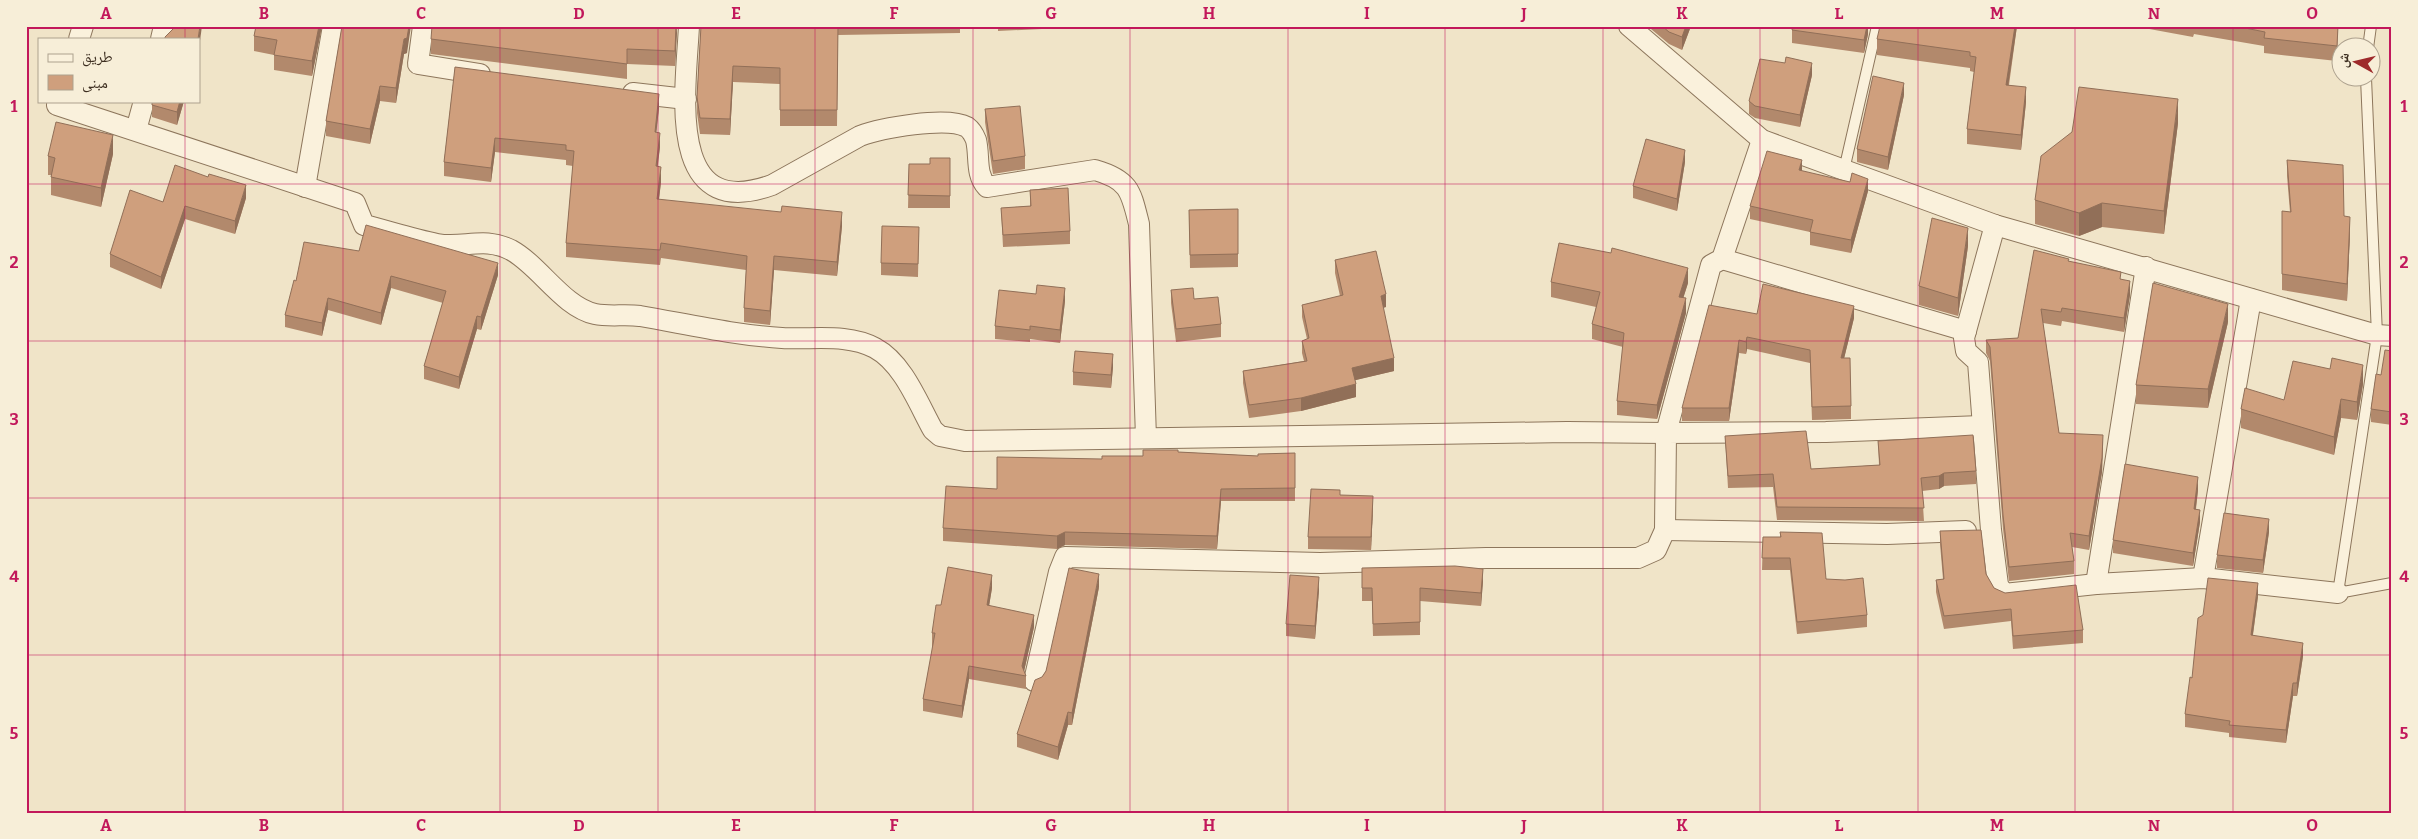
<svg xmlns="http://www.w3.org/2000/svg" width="2418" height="839" font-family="Bitter,'Noto Naskh Arabic',serif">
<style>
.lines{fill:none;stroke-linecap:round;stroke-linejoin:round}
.lane-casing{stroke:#8d765c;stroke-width:12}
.street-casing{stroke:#8d765c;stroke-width:22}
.lane{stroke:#faf1dc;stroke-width:10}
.street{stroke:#faf1dc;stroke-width:20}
.wall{fill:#b2896c}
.shaded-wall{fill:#916f58}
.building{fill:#cf9f7d;stroke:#916f58}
.grid{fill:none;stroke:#c2185b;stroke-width:1;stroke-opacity:0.55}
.neatline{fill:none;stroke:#c2185b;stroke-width:2}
.grid-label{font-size:16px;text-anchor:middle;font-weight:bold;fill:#c2185b}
</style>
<rect width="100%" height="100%" fill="#f0e4c8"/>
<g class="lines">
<!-- lane casing -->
<g class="lane-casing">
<g id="lane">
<polyline points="2368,48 2371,26"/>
<polyline points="2366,78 2377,335 2338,593 2392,583"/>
<polyline points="1844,170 1877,26"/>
</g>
</g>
<!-- street casing -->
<g class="street-casing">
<g id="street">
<polyline points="423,26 418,64 480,74"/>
<path d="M689 26C686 88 664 224 772 185L860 136C881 128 947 116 967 127 971 130 974 135 976 140 980 156 975 174 987 187L1095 170C1130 180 1131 192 1139 224L1146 438"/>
<polyline points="1629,26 1762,140 1995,225 2377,335 2392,336"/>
<polyline points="79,39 83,26"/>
<polyline points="161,39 164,26"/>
<polyline points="633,93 686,99"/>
<path d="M59 101 57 105 355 203 364 225C388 231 412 239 437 244 463 249 484 236 511 250 540 266 563 307 595 314 609 317 625 314 640 316 687 324 734 335 782 338 813 340 847 333 875 348 903 363 918 403 933 430L940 436 965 441 1567 432 1666 433 1711 265 1722 259 1762 140"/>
<polyline points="136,130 144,101"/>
<polyline points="305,187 333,26"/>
<polyline points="1995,225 1964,338 1966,351 1978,362 1991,530 1998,585 2004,594 2096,584 2203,578 2338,593"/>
<polyline points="1722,259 1966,331"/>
<polyline points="1665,530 1887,534 1966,531"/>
<polyline points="2203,578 2251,299"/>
<polyline points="2096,584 2146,267"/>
<polyline points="1034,681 1059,572 1065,557 1320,563 1486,558 1638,558 1656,550 1665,530 1666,433 1826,432 1981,426"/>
</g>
</g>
<!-- lane -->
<use href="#lane" class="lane"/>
<!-- street -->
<use href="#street" class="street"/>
</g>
<!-- wall -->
<g class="wall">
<polygon points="256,26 322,26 312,76 274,70 274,55 254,51 254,36"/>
<polygon points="342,26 407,53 404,54 396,103 380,101 370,144 326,136 326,121"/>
<polygon points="677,26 675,66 627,64 627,79 431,54 431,39"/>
<polygon points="701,26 1042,26 1042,29 998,31 998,28 960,28 960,33 838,35 837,126 780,126 780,84 733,82 730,135 700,134 697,113 697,97"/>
<polygon points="1651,26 1691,26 1682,50 1669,44 1651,29"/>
<polygon points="1868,26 1868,34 1864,53 1792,43 1792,30"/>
<polygon points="2017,26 2009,85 2026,102 2021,150 1967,144 1967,129 1974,72 1970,71 1970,68 1877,55 1877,39"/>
<polygon points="2133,26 2338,26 2337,61 2264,53 2264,46 2194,34 2193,37"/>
<polygon points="455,67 659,108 656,132 660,147 657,167 661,182 659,200 842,226 837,276 774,270 770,325 744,322 744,308 746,270 661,258 660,265 566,257 566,243 573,166 566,165 566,160 495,152 491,182 444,176 444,162"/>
<polygon points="1812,75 1800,127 1755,118 1749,114 1749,101"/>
<polygon points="1904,95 1888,170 1857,162 1857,149"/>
<polygon points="184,101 177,125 152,117 152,105"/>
<polygon points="985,109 1025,156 1025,169 993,174 985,122"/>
<polygon points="2178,123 2164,234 2102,227 2079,236 2035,224 2035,200 2072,132"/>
<polygon points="113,154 101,207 51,195 51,175 48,175 48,156"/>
<polygon points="950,158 950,208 908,208 909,164 930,164"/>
<polygon points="2287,160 2344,216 2350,233 2347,301 2282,290 2282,211 2290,212 2287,176"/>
<polygon points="1685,162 1677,211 1633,198 1633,186"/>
<polygon points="1802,171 1868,191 1851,253 1810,245 1810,232 1750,219 1750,206"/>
<polygon points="1030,190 1070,231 1070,244 1003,247 1001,208 1030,206"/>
<polygon points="246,198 235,234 185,219 161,289 110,267 110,254 163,202"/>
<polygon points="1238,209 1238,267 1190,268 1189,210"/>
<polygon points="919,227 918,277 881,275 881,263"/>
<polygon points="1968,246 1958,316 1919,305 1919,286"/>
<polygon points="359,251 498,275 481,330 477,329 459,389 424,379 424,366 443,303 391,288 381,325 328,310 322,336 285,327 285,315 296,281"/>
<polygon points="1335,260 1386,307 1383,308 1394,371 1355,380 1356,397 1301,411 1249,418 1243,383 1243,371 1304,361 1302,353 1302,341 1307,339 1302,317 1302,305 1340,296 1335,273"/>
<polygon points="2069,261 2121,279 2130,295 2124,332 2062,321 2061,326 2043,323 2059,433 2103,448 2102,472 2089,550 2072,547 2074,561 2074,574 2009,581 2003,529 1990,361 1986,353 1986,340 2018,338"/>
<polygon points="1551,282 1688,283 1683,298 1686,313 1657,419 1617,415 1617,401 1623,347 1592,339 1592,324 1596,307 1551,297"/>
<polygon points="1171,290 1194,299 1221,324 1221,337 1176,342 1171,303"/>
<polygon points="1065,301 1060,343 1030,339 1030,342 995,339 995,326"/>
<polygon points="1757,314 1854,318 1844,358 1851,406 1851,419 1812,420 1810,363 1747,349 1746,354 1739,353 1729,421 1682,421 1682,408"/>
<polygon points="2228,322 2208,408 2136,404 2136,385"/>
<polygon points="2392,351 2392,425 2371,422 2371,409 2381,375"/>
<polygon points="1113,367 1111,388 1073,385 1073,372"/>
<polygon points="2363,384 2357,420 2341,418 2334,455 2241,428 2241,409"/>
<polygon points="1725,436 1811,469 1879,465 1878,441 1976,471 1976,484 1944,486 1939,489 1922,491 1924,521 1777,520 1773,487 1728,488"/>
<polygon points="1178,452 1258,456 1295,453 1295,501 1221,501 1217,549 1065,545 1057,549 943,541 943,528 997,489 1102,459 1143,456"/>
<polygon points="2198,490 2196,509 2200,522 2193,566 2113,553 2113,540"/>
<polygon points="1373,508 1371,550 1308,549 1308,537"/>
<polygon points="1940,531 1986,574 1994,588 2083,630 2083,643 2013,649 2011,621 1944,629 1936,592 1936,580 1943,579 1940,544"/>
<polygon points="1780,532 1826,579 1867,615 1867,627 1797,634 1790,570 1762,570 1763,537 1780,537"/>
<polygon points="2269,532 2263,573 2217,568 2217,555"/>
<polygon points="1362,568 1483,581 1481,606 1420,601 1420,635 1373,636 1372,601 1362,601"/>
<polygon points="1099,587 1072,725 1068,725 1058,760 1017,747 1017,734 1042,677"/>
<polygon points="992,588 989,606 1034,627 1024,671 1026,676 1026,689 969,679 962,718 923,711 923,699 933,646 932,646 932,633 941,605"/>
<polygon points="1319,590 1315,639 1286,636 1286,624"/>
<polygon points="2258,596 2253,635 2303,656 2297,696 2293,696 2286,743 2229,737 2229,733 2185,727 2185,714 2192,678"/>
</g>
<!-- shaded-wall -->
<g class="shaded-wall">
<polygon points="200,26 202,26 199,48 198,39"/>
<polygon points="319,26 322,26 312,76 312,61"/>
<polygon points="409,26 411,26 407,53 404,54 396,103 396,88 404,39"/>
<polygon points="676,26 677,33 675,66 675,51"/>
<polygon points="1686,26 1691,26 1682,50 1682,37"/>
<polygon points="1867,26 1868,26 1868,34 1864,53 1864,40"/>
<polygon points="2015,26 2017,26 2006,100 2006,85"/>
<polygon points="1812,63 1812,75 1800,127 1800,115"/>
<polygon points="733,66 733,82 730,135 730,119"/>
<polygon points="1904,83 1904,95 1888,170 1888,157"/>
<polygon points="380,86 380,101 370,144 370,129"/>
<polygon points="2026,87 2026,102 2021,150 2021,135"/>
<polygon points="659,94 659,108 655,146 655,132"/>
<polygon points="2178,99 2178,123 2164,234 2164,211"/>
<polygon points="180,101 184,101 177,125 177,112"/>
<polygon points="660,133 660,147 656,181 656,166"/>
<polygon points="113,135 113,154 101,207 101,188"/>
<polygon points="495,138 495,152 491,182 491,168"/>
<polygon points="1685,150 1685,162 1677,211 1677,199"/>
<polygon points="1802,160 1802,173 1799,170"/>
<polygon points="661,167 661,182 657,214 657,199"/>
<polygon points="1868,179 1868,191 1851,253 1851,240"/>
<polygon points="246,185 246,198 235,234 235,221"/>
<polygon points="2102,203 2102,227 2079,236 2079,213"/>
<polygon points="185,206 185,219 161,289 161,277"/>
<polygon points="842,212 842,226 837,276 837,262"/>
<polygon points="2350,217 2350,233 2347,301 2347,284"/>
<polygon points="1968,228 1968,246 1958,316 1958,298"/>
<polygon points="774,256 774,270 770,325 770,311"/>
<polygon points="498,263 498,275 481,330 481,317"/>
<polygon points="1688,268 1688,283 1679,312 1679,297"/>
<polygon points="391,276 391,288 381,325 381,313"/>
<polygon points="2130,281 2130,295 2124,332 2124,318"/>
<polygon points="1065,288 1065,301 1060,343 1060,330"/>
<polygon points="1386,294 1386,307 1381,308 1381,296"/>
<polygon points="328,298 328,310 322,336 322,323"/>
<polygon points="1686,298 1686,313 1657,419 1657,405"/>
<polygon points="2228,304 2228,322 2208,408 2208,389"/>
<polygon points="1854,306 1854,318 1841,371 1841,358"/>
<polygon points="477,316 477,329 459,389 459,377"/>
<polygon points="1747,337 1747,349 1746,354 1746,342"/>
<polygon points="1739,340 1739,353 1729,421 1729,408"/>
<polygon points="1113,354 1113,367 1111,388 1111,375"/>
<polygon points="1394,358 1394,371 1352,381 1352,368"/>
<polygon points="2363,365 2363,384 2357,420 2357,402"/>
<polygon points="1356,384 1356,397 1301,411 1301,398"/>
<polygon points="2341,399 2341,418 2334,455 2334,437"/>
<polygon points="2103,435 2102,472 2089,550 2089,536"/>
<polygon points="1944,473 1944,486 1939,489 1939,476"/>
<polygon points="2198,477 2198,490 2194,522 2194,509"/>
<polygon points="1221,489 1221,501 1217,549 1217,536"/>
<polygon points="1373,496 1373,508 1371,550 1371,537"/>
<polygon points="2200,510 2200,522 2193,566 2193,553"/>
<polygon points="2269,519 2269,532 2263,573 2263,560"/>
<polygon points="1065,532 1065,545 1057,549 1057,536"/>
<polygon points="1483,569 1483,581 1481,606 1481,593"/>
<polygon points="1099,574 1099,587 1072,725 1072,713"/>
<polygon points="992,575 992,588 987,618 987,605"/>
<polygon points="1319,577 1319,590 1315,639 1315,626"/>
<polygon points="2258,583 2258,596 2251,648 2251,635"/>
<polygon points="1034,615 1034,627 1023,676 1022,666"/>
<polygon points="2303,643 2303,656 2297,696 2297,683"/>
<polygon points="969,666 969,679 962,718 962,706"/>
<polygon points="2293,683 2293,696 2286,743 2286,730"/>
<polygon points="1068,712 1068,725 1058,760 1058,747"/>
</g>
<!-- building -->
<g class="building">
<polygon points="173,26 200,26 198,39 165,39 165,37 173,29"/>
<polygon points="256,26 319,26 312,61 274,55 277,40 254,36"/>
<polygon points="342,26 409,26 407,38 404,39 396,88 380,86 370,129 326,121"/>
<polygon points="432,26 676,26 675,51 627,49 627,64 431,39"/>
<polygon points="701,26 838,26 837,110 780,110 780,68 733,66 730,119 700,118 697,97"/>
<polygon points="1662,26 1686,26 1682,37 1669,32"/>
<polygon points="1793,26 1867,26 1864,40 1792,30"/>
<polygon points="1880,26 2015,26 2006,85 2026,87 2021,135 1967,129 1976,57 1970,56 1970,52 1877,39"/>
<polygon points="2235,26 2338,26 2337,46 2264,38 2265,32"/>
<polygon points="1786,57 1812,63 1800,115 1755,106 1749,101 1760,59 1785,63"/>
<polygon points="455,67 659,94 655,132 660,133 656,166 661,167 657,199 781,212 782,206 842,212 837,262 774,256 770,311 744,308 747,256 661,243 660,250 566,243 574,151 566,150 566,145 495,138 491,168 444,162"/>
<polygon points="1873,76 1904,83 1888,157 1857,149"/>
<polygon points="2079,87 2178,99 2164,211 2102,203 2079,213 2035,200 2041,156 2072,132"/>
<polygon points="152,101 180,101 177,112 152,105"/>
<polygon points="1020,106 1025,156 993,161 985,109"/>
<polygon points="56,122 113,135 101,188 51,177 55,158 48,156"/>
<polygon points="1646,139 1685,150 1677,199 1633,186"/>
<polygon points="1767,151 1802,160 1799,170 1850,182 1852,173 1868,179 1851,240 1810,232 1813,220 1750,206"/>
<polygon points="930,158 950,158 950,196 908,195 909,164 930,164"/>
<polygon points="2287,160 2343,165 2344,216 2350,217 2347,284 2282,274 2282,211 2291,212"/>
<polygon points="175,165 208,177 209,174 246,185 235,221 185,206 161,277 110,254 130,190 163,202"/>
<polygon points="1068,188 1070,231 1003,235 1001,208 1031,206 1030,190"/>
<polygon points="1238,209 1238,254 1190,255 1189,210"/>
<polygon points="1932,218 1968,228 1958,298 1919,286"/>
<polygon points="366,225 498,263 481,317 477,316 459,377 424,366 446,291 391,276 381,313 328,298 322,323 285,315 294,280 296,281 304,242 359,251"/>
<polygon points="882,226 919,227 918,264 881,263"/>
<polygon points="1559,243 1611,253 1612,248 1688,268 1679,297 1686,298 1657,405 1617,401 1624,333 1592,324 1600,292 1551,282"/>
<polygon points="2034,250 2069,259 2068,261 2121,272 2120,279 2130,281 2124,318 2062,308 2061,312 2041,309 2059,433 2103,435 2102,458 2089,536 2070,533 2074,561 2009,567 2003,515 1990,347 1986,340 2018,338"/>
<polygon points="1376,251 1386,294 1381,296 1394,358 1352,368 1356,384 1301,398 1249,405 1243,371 1307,361 1302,341 1309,338 1302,305 1343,295 1335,260"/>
<polygon points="2153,283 2228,304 2208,389 2136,385"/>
<polygon points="1763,284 1854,306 1841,358 1850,358 1851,406 1812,407 1810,350 1747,337 1746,342 1739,340 1729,408 1682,408 1709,305 1757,314"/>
<polygon points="1037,285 1065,288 1060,330 1030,326 1030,330 995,326 999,290 1036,294"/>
<polygon points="1193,288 1194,299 1218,297 1221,324 1176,329 1171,290"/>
<polygon points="2385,350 2392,351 2392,412 2371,409 2376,374 2381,375"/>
<polygon points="1075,351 1113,354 1111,375 1073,372"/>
<polygon points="2332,358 2363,365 2357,402 2341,399 2334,437 2241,409 2245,388 2284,400 2293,361 2330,369"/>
<polygon points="1806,431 1811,469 1880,465 1878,441 1973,435 1976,471 1944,473 1939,476 1921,478 1924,508 1777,507 1773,474 1728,476 1725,436"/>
<polygon points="1143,450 1178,450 1178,452 1258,456 1258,454 1295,453 1295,488 1221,489 1217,536 1065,532 1057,536 943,528 946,486 997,489 997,457 1102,459 1102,456 1143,456"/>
<polygon points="2125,464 2198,477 2194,509 2200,510 2193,553 2113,540"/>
<polygon points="1311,489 1340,490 1340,495 1373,496 1371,537 1308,537"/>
<polygon points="2224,513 2269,519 2263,560 2217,555"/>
<polygon points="1981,530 1986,574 1994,588 2005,593 2076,585 2083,630 2013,636 2011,609 1944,616 1936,580 1944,579 1940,531"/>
<polygon points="1780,532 1822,533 1826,579 1845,580 1863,578 1867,615 1797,622 1790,558 1762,558 1763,537 1781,537"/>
<polygon points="1455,566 1483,569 1481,593 1420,588 1420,622 1373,624 1372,588 1362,588 1362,568"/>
<polygon points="948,567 992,575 987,605 1034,615 1022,666 1026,676 969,666 962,706 923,699 935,633 932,633 936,605 941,605"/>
<polygon points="1069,568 1099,574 1072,713 1068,712 1058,747 1017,734 1035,680 1042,677 1046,671"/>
<polygon points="1290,575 1319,577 1315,626 1286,624"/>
<polygon points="2208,578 2258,583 2251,635 2303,643 2297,683 2293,683 2286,730 2229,725 2230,721 2185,714 2190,677 2192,678 2198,618 2203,615"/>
</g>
<!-- grid -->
<path class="grid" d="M185 26V39M343 26V813M500 26V813M658 26V813M815 26V813M973 26V813M1130 26V813M1288 26V813M1445 26V813M1603 26V813M1760 26V813M1918 26V813M2075 26V813M2233 26V813M185 101V813M26 184H2392M26 341H2392M26 498H2392M26 655H2392"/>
<!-- border -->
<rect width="2418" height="839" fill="none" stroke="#f7eed8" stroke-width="55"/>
<!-- legend -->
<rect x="38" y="38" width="162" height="65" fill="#f7eed8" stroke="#ada18e"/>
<rect x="48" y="54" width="25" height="8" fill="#faf1dc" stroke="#ada18e"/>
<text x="82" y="62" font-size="15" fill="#3d2e20">طريق</text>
<rect x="48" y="75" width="25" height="15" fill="#cf9f7d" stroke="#ada18e"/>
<text x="82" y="88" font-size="15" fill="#3d2e20">مبنى</text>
<!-- north arrow -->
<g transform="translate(2356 62) rotate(278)"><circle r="24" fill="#f7eed8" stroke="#ada18e"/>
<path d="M0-4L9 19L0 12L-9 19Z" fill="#9e2a2b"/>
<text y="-8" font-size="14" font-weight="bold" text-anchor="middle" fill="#3d2e20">ش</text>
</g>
<rect x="28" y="28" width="2362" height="784" class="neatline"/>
<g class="grid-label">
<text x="106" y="19">A</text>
<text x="264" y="19">B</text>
<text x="421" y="19">C</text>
<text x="579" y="19">D</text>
<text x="736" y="19">E</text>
<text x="894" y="19">F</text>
<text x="1051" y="19">G</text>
<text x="1209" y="19">H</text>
<text x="1367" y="19">I</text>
<text x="1524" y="19">J</text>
<text x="1682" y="19">K</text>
<text x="1839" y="19">L</text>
<text x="1997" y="19">M</text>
<text x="2154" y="19">N</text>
<text x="2312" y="19">O</text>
<text x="14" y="112">1</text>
<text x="2404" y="112">1</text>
<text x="14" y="268">2</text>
<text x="2404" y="268">2</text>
<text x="14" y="425">3</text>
<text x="2404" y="425">3</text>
<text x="14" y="582">4</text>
<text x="2404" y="582">4</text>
<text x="14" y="739">5</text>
<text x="2404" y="739">5</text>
<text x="106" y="831">A</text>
<text x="264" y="831">B</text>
<text x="421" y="831">C</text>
<text x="579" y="831">D</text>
<text x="736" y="831">E</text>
<text x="894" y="831">F</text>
<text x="1051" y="831">G</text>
<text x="1209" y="831">H</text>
<text x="1367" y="831">I</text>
<text x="1524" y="831">J</text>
<text x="1682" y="831">K</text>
<text x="1839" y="831">L</text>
<text x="1997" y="831">M</text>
<text x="2154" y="831">N</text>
<text x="2312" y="831">O</text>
</g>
</svg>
